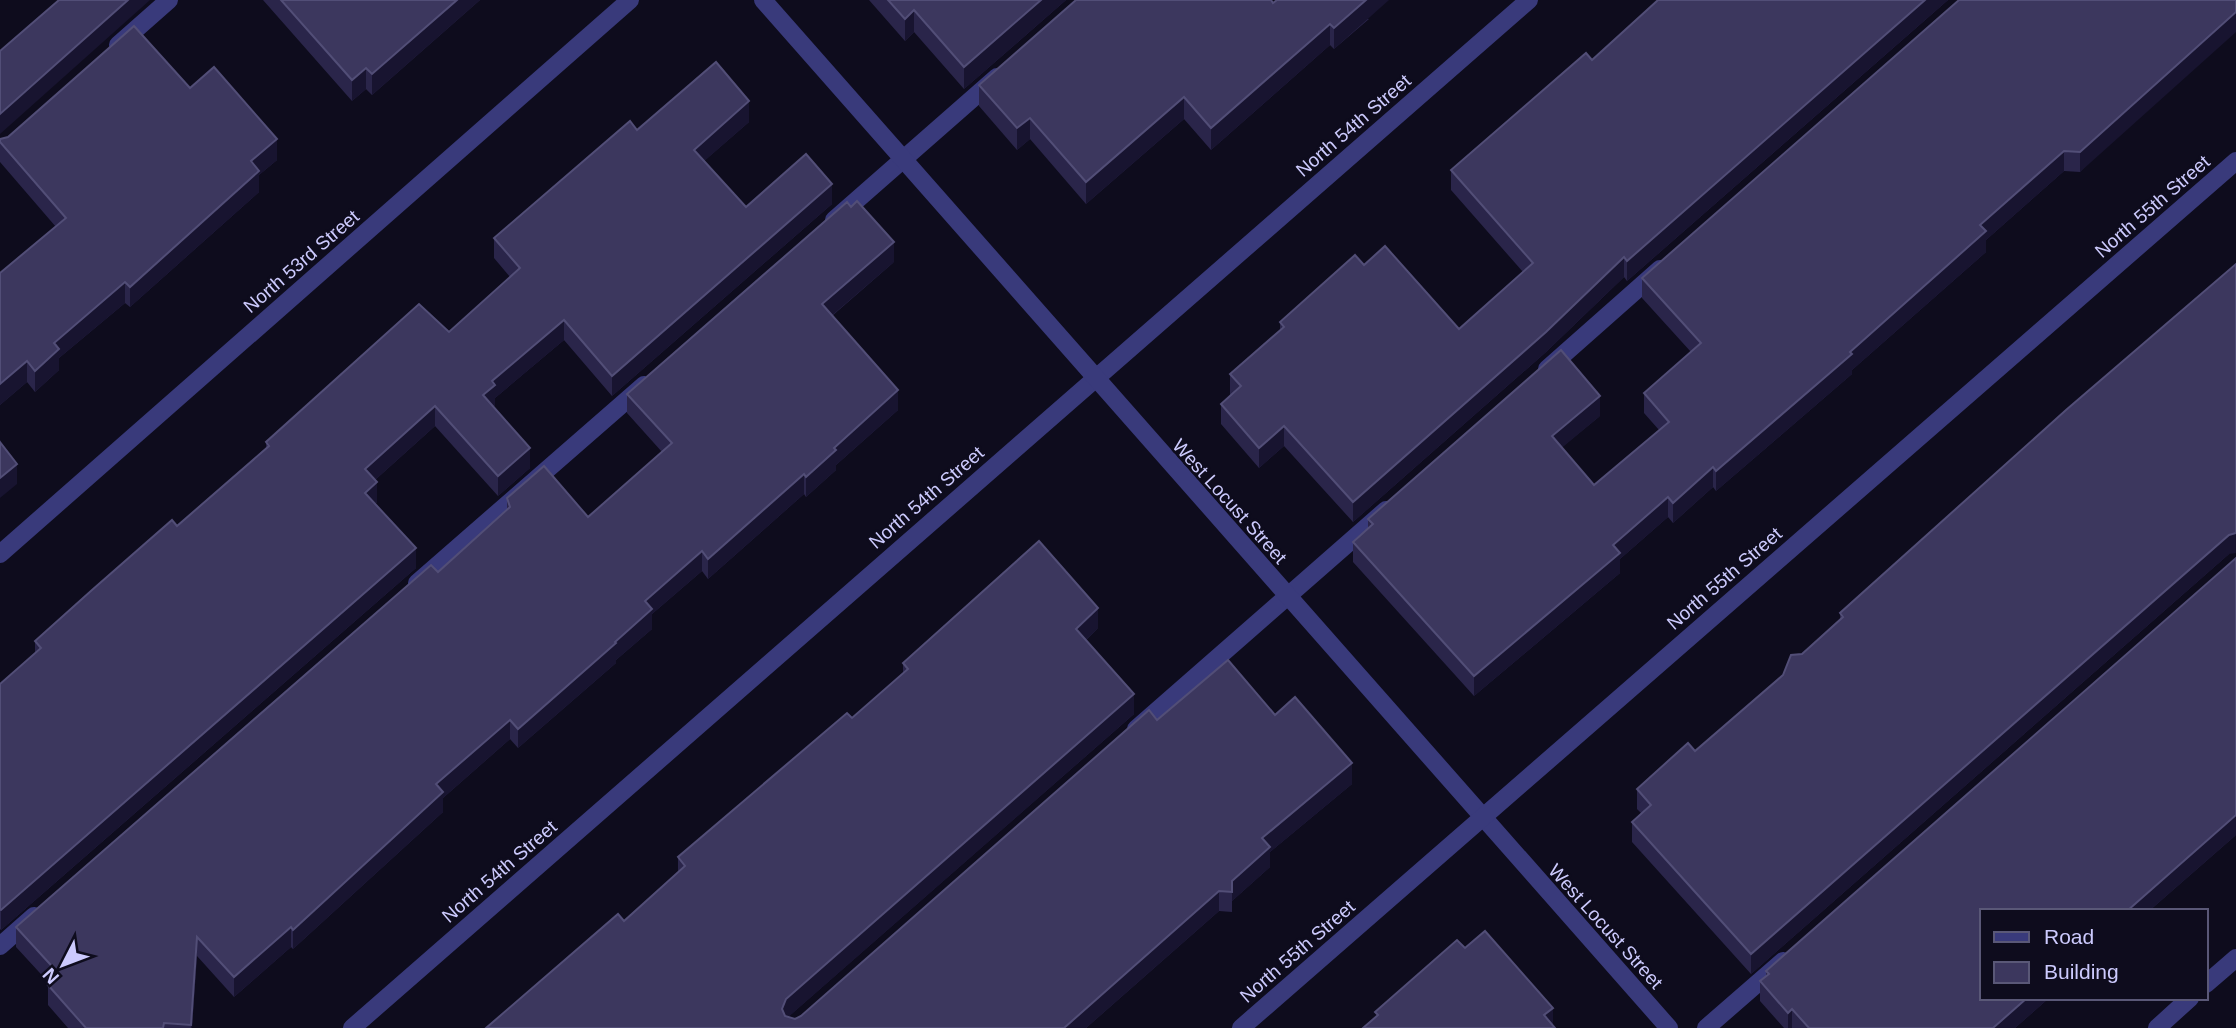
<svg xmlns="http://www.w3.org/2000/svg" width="2236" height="1028" font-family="Helvetica,sans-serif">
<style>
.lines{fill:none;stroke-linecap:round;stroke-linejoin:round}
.service{stroke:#393a7b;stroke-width:18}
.minor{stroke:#393a7b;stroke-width:18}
.tertiary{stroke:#393a7b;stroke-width:18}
.wall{fill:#2a254a}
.shaded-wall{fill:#181430}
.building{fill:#3c375e;stroke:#524e77;stroke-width:2}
.labels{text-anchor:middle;stroke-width:5;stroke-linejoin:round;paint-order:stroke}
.street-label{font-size:19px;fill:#cccafd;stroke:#0e0c1d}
</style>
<rect width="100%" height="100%" fill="#0e0c1d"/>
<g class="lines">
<!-- service -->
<g class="service">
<polyline points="118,45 169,0"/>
<polyline points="834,220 997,77"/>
<polyline points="1547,369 1660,269"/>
<polyline points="417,583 644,385"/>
<polyline points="1136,729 1386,510"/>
<polyline points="0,946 34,916"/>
<polyline points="1706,1028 1783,961"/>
</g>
<!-- minor -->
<g class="minor">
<polyline points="0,554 630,0"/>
<polyline points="2206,984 2236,958"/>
<polyline points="352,1028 1529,0"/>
<polyline points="2157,1028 2190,998"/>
</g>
<!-- tertiary -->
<g class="tertiary">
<polyline points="763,0 1669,1028"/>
<polyline points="1241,1028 2236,161"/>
</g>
</g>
<!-- wall -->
<g class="wall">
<polygon points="263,0 480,0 372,95 366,89 352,101"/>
<polygon points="869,0 1066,0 964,89 914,32 905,41"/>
<polygon points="1658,0 1948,0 1627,281 1624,277 1546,352 1353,522 1284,446 1259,468 1221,424 1221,404 1231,395 1230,394 1230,374 1280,330 1280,322 1364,265 1459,329 1523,272 1451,190 1451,170 1592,60"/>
<polygon points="2236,0 2080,172 2064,171 1986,240 1986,252 1852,370 1852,374 1716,491 1713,487 1673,523 1668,517 1620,559 1620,573 1474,696 1353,562 1353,542 1368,529 1368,519 1600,416 1562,447 1594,485 1659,430 1644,413 1644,393 1691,352 1642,298 1642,278"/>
<polygon points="1273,3 1369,19 1334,49 1330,45 1211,150 1184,119 1086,204 1030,139 1017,150 979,106 979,85"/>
<polygon points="190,88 277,160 259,175 259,192 130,307 125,303 59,358 59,370 35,392 27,382 0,405 0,273 56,227 0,162 0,139"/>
<polygon points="749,122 704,161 746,207 832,204 612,396 564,340 495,398 495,405 493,407 530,468 498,496 435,426 375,480 377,502 375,504 416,568 1,930 0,929 0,684 35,653 35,641 177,526 266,448 266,442 449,332 510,277 494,258 494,238 637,130"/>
<polygon points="894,262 832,316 898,410 836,465 836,470 806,497 804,494 708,579 702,571 652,614 652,629 616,660 616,663 518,748 510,739 443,798 443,812 293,949 291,947 234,997 197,956 192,1028 68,1028 48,1005 48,985 50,984 16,947 16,927 438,572 507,510 507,498 588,517 662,452 627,413 627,394"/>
<polygon points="2229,554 1751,974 1632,842 1632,822 1641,813 1637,809 1637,789 1695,751 1783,675 1802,654 1840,620 1840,613"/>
<polygon points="1098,628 1086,640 1134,714 788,1017 795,1019 801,1016 1157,720 1275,715 1352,784 1270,852 1270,867 1232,901 1232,912 1219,911 1086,1028 486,1028 624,921 678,873 678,857 852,718 903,674 903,663"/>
<polygon points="2236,835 2149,911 1982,911 1982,998 2049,998 2015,1028 1784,1028 1760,1001 1760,981 1766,977 1766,971"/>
</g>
<!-- shaded-wall -->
<g class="shaded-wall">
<polygon points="128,0 150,0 0,134 0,114"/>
<polygon points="457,0 480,0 372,95 372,74"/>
<polygon points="1041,0 1066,0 964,89 964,67"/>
<polygon points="1366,0 1389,0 1334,49 1334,28"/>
<polygon points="1925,0 1948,0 1627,281 1627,261"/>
<polygon points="914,10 914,32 905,41 905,19"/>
<polygon points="2236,12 2236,32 2080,172 2080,152"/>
<polygon points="1330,24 1330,45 1211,150 1211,128"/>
<polygon points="366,68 366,89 352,101 352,80"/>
<polygon points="1184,97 1184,119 1086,204 1086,182"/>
<polygon points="749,101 749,122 694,170 694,150"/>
<polygon points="1030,118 1030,139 1017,150 1017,128"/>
<polygon points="277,139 277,160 259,175 259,192 130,307 130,287 251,161"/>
<polygon points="2064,151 2064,171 1986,240 1986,252 1852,370 1852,374 1716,491 1716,471 1850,352 1980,225"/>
<polygon points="832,184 832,204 612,396 612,376"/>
<polygon points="894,242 894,262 822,324 822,304"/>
<polygon points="1624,257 1624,277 1546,352 1353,522 1353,502"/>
<polygon points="125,282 125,303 59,358 59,370 35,392 35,371 54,343"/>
<polygon points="564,320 564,340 495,398 495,405 483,415 483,395 492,381"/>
<polygon points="27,361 27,382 0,405 0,384"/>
<polygon points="898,390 898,410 836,465 836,470 806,497 806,477 834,448"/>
<polygon points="1600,396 1600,416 1552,456 1552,436"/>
<polygon points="435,406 435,426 365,489 365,469"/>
<polygon points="1284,426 1284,446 1259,468 1259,448"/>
<polygon points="530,448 530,468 498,496 498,476"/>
<polygon points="17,464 17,484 0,498 0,478"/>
<polygon points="1713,467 1713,487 1673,523 1673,503"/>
<polygon points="804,474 804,494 708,579 708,559"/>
<polygon points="377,482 377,502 365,513 365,493"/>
<polygon points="1668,497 1668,517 1620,559 1620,573 1474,696 1474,676 1613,545"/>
<polygon points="2236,533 2236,553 2229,554 1751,974 1751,954 2229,535"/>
<polygon points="416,548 416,568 1,930 1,910"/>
<polygon points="702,551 702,571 652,614 652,629 616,660 616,663 518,748 518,729 645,601"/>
<polygon points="1098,608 1098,628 1076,649 1076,629"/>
<polygon points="1134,694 1134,714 786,1019 782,1009 786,999"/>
<polygon points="510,720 510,739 443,798 443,812 293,949 293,930 436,784"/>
<polygon points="1352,763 1352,784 1270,852 1270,867 1232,901 1232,912 1232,881 1262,838"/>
<polygon points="2236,815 2236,835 2149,911 2127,911"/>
<polygon points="1219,891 1219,911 1086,1028 1064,1028"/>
<polygon points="291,927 291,947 234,997 234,977"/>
<polygon points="197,937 197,956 192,1028 191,1028"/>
<polygon points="2027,998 2049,998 2015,1028 1993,1028"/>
<polygon points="1553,1008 1553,1027 1544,1015"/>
<polygon points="1792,1009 1792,1028 1788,1028 1788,1013"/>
</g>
<!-- building -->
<g class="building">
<polygon points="59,0 128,0 0,114 0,51"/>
<polygon points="281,0 457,0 372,74 366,68 352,80"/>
<polygon points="888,0 1041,0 964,67 914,10 905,19"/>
<polygon points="1076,0 1271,0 1273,3 1277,0 1366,0 1334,28 1330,24 1211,128 1184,97 1086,182 1030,118 1017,128 979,85"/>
<polygon points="1658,0 1925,0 1627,261 1624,257 1546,332 1353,502 1284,426 1259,448 1221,404 1241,386 1230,374 1284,327 1280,322 1355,255 1364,265 1385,246 1459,329 1533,263 1451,170 1586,53 1592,60"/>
<polygon points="1959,0 2236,0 2236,12 2080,152 2064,151 1980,225 1986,231 1850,352 1852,354 1716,471 1713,467 1673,503 1668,497 1613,545 1620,553 1474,676 1353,542 1373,524 1368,519 1561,350 1600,396 1552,436 1594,485 1669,422 1644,393 1701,343 1642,278"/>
<polygon points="134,26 190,88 214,67 277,139 251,161 259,171 130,287 125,282 54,343 59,349 35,371 27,361 0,384 0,273 66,218 0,142 0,139 8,137"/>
<polygon points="716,62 749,101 694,150 746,207 806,154 832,184 612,376 564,320 492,381 495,385 483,395 530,448 498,476 435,406 365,469 377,482 365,493 416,548 1,910 0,909 0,684 41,648 35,641 92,590 172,520 177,526 269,446 266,442 419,304 449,332 520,268 494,238 630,121 637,130"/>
<polygon points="857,201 894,242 822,304 898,390 834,448 836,450 806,477 804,474 708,559 702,551 645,601 652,609 615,642 616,643 518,729 510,720 436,784 443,792 293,930 291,927 234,977 197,937 191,1025 164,1023 163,1028 86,1028 48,985 60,975 16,927 431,565 438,572 510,507 507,498 544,466 588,517 672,443 627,394 847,202 851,207"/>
<polygon points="2236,264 2236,533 2229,535 1751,954 1632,822 1651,805 1637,789 1688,743 1695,751 1783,675 1791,655 1802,654 1843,617 1840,613 2066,410"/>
<polygon points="0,442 17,464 0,478"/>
<polygon points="1039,541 1098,608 1076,629 1134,694 786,999 782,1009 785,1016 795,1019 801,1016 1149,710 1157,720 1228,660 1275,715 1295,697 1352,763 1262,838 1270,847 1232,881 1232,892 1219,891 1064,1028 486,1028 618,914 624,921 685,866 678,857 847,713 852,718 908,669 903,663"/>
<polygon points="2236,558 2236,815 2127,911 1982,911 1982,998 2027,998 1993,1028 1809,1028 1792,1009 1788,1013 1760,981 1769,974 1766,971"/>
<polygon points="1485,931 1553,1008 1544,1015 1555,1028 1363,1028 1378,1015 1375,1012 1457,940 1465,948"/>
</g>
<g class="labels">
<!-- street labels -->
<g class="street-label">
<text transform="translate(1353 125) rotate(-41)" y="7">North 54th Street</text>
<text transform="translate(2152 206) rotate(-41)" y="7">North 55th Street</text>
<text transform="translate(301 261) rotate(-41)" y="7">North 53rd Street</text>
<text transform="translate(926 497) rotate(-41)" y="7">North 54th Street</text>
<text transform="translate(1230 501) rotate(48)" y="7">West Locust Street</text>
<text transform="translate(1724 578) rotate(-41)" y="7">North 55th Street</text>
<text transform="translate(499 871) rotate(-41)" y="7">North 54th Street</text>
<text transform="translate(1606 926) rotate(48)" y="7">West Locust Street</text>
<text transform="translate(1297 951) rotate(-41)" y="7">North 55th Street</text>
</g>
</g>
<!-- legend -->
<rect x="1980" y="909" width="228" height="91" fill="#0e0c1d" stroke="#5a5877" stroke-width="2"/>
<rect x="1994" y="932" width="35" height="10" fill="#393a7b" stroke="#5a5877" stroke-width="2"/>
<text x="2044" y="944" font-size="21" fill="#cccafd">Road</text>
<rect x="1994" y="962" width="35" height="21" fill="#3c375e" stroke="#5a5877" stroke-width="2"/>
<text x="2044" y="979" font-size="21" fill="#cccafd">Building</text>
<!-- north arrow -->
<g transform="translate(63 965) rotate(228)" stroke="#0e0c1d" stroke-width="5" paint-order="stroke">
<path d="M0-5L12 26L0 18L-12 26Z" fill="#cccafd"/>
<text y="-10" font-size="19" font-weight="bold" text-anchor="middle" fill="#cccafd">N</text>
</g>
</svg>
